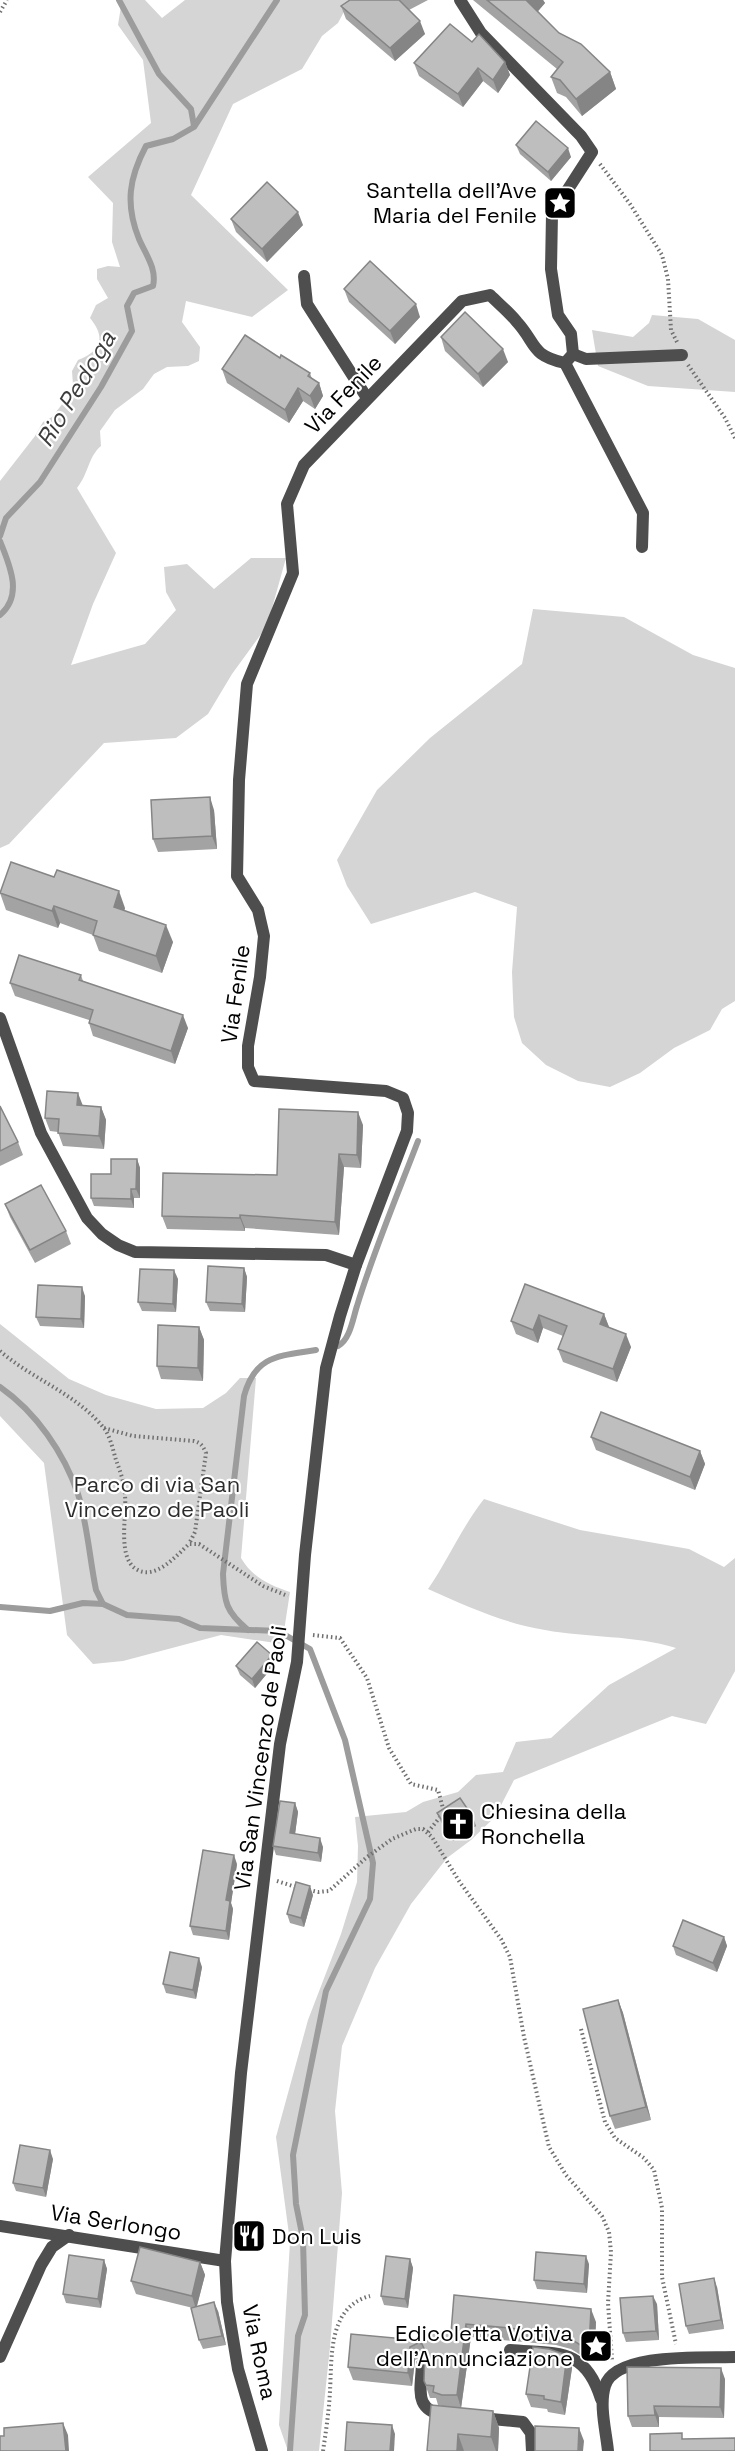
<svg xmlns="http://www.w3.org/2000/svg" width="735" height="2451" font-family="'Space Grotesk',sans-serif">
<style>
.green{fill:#d5d5d5}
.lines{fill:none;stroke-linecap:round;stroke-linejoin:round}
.stream{stroke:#9c9c9c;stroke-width:6}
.path{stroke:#707070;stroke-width:4;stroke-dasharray:1.5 3;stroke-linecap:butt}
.street{stroke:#4e4e4e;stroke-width:12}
.wall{fill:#a3a3a3}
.shaded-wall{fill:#858585}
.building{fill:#bebebe;stroke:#858585;stroke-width:1.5}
.labels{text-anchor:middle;stroke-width:4.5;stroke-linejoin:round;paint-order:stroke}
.poi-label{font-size:22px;fill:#000;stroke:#fff;text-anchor:end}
.street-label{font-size:22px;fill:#000;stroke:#fff}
.park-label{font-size:22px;fill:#2c2c2c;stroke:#fff}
.water-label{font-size:24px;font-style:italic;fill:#3d3d3d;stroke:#fff}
</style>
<rect width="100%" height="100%" fill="#fff"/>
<!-- green -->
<g class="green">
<path d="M122 0H145L162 18 185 0H355L348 4 338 23 322 36 302 69 233 104 191 195 288 290 252 317 186 301 182 322 200 347 199 361 188 366 167 367 154 374 143 389 115 410 100 431 101 446C88 457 89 473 77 488L116 553 93 604 71 665 145 644 176 610 166 592 164 567 187 564 214 589 251 558H286L267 626 232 674 208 714 176 738 104 743 9 844 0 848V481L35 436 43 422 52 417 67 398 73 385 72 371 78 360C100 351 107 339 90 318L96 305 108 298 97 279V269L108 266 120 267 112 242 113 203 88 177 151 123 143 60 118 25Z"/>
<polygon points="652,315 698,319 735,340 735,392 648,386 598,366 592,330 633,337 649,323"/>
<polygon points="533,609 624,617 693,655 735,668 735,1001 722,1009 710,1030 674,1048 640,1073 610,1087 578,1081 546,1065 522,1043 514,1017 513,998 512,972 517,907 475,892 371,924 347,886 337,860 377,790 430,738 522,664"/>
<path d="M0 1324 69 1379 106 1395 156 1409 203 1408 226 1393 240 1378H256L241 1558C252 1577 269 1585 290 1592L282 1644 221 1635 123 1661 93 1664 67 1635 44 1463 0 1416Z"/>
<path d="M484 1499 580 1530 689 1549 724 1567 735 1558V1671L706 1724 672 1716 514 1780 495 1817 471 1840 447 1858 411 1904 375 1968 342 2046 335 2111 342 2193 330 2347 319 2451H288L279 2425 290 2242 276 2137 308 2020 341 1934 357 1882 358 1846 355 1817 406 1812 423 1802 458 1792 476 1775 503 1772 516 1742 551 1738 609 1685 676 1648C634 1635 588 1638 545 1630 503 1623 466 1606 428 1589 448 1560 462 1527 484 1499Z"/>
</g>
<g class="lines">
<!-- stream -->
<g class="stream">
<polyline points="119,0 159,74 191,109 194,126"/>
<path d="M0 536 6 518 40 482 101 387 132 331 127 306 134 293 153 286C157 269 146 255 139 239 125 204 129 178 146 146L173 139 194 127 277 0"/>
<path d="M0 541C9 564 24 595 0 615"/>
<path d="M338 1346C350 1340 353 1318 357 1306 374 1250 397 1196 418 1141"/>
<path d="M0 1387C36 1412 64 1453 78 1494 87 1522 90 1561 96 1590L103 1604 127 1615 179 1619 200 1628 278 1631 310 1649 345 1740 373 1863 370 1899 326 1991 293 2155 296 2204 303 2239 305 2315 298 2336 290 2451"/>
<polyline points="0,1607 50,1611 83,1603 103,1604"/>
<path d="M248 1630C226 1612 224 1602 223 1574L244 1396C255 1355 279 1356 316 1350"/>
</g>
<!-- path -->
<g class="path">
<polyline points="0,12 7,0"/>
<polyline points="600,164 630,204 662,255 668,279 671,330 677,342"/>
<polyline points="688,365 725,418 735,438"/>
<path d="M0 1351C32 1379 75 1393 103 1427 110 1435 113 1450 116 1460 120 1471 125 1484 125 1496 127 1515 117 1557 136 1569 155 1581 176 1556 189 1544H199L263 1586 288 1596"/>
<path d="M104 1428 133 1436 194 1441C201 1443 203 1446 206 1453L195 1532 189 1544"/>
<polyline points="313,1635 340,1638 367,1678 389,1748 411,1784 438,1790 444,1812 428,1832"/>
<polyline points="277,1881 299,1888"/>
<polyline points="309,1890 318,1892 329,1891 367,1857 392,1839 416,1829 423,1829 432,1837 459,1881 501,1939 510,1957 524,2037 549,2147 566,2175 602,2216 609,2232 611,2252 608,2303 612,2360"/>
<polyline points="581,2029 605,2122 615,2138 644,2158 654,2170 662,2208 662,2277 676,2344"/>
<path d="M323 2451C326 2431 329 2411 330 2391 332 2356 328 2307 370 2296"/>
</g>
<!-- street -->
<g class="street">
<polyline points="304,276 307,304 367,398"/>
<polyline points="573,354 586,359 682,355"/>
<polyline points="565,363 643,513 642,547"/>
<polyline points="0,1018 41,1133 87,1218 102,1234 118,1245 135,1252 326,1255 356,1265"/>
<polyline points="0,2226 225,2261"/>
<path d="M510 2350C557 2354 585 2347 601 2399"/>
<polyline points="0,2357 41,2265 52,2247 69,2235"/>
<path d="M422 2364C421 2390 413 2410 446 2416"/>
<polyline points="481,2418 523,2422 531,2433 532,2451"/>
<path d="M262 2451 238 2369 227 2302 225 2261 241 2073 280 1744 297 1662 305 1555 326 1368 340 1316 356 1265 407 1131 408 1113 403 1098 386 1091 254 1081 248 1067V1046L260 977 264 936 258 910 237 876 239 780 247 684 293 573 287 504 304 465 462 301 490 295C499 304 509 312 517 322 537 344 530 355 565 363L573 354 571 334 558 315 551 269 552 214 592 152 581 136 481 33 460 0"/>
<path d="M608 2451C606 2431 599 2405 605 2386 615 2352 705 2358 735 2357"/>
</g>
</g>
<!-- wall -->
<g class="wall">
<polygon points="350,0 428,0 409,10 425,34 395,61 346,19 341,6"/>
<polygon points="473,0 543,0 545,3 538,11 559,33 610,72 616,89 582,116 566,97 557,93 551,77 557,69"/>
<polygon points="472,42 505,62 510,75 498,93 483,81 463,107 419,76 414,63"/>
<polygon points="516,145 571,157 551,181 520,154"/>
<polygon points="231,219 303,225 267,262 236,232"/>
<polygon points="344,289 420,317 395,344 349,302"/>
<polygon points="441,337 508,362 483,387 445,351"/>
<polygon points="280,358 310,373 312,379 319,383 323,396 315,409 303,401 289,423 227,383 222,369"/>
<polygon points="214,810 217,849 158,852 153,839"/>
<polygon points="0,893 125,908 124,911 173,942 162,973 99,951 93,935 60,923 58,928 6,910"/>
<polygon points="81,975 83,981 188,1028 175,1064 93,1036 89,1023 89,1020 15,996 10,983"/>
<polygon points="0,1106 18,1142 23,1155 0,1166"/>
<polygon points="82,1106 101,1107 106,1120 104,1149 63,1146 58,1132 50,1131 45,1118"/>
<polygon points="363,1125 361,1168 344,1167 339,1235 245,1228 245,1231 167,1229 162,1216 277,1175"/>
<polygon points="137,1159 140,1168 140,1198 134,1198 134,1208 94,1206 91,1198 111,1174"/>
<polygon points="5,1204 66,1231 71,1244 35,1263 10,1217"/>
<polygon points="244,1268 247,1277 245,1312 210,1311 206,1302"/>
<polygon points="178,1279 176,1312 142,1311 138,1302"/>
<polygon points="525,1284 604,1314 609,1327 631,1347 617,1382 563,1362 558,1349 563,1336 543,1328 538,1343 516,1334 511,1321"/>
<polygon points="85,1296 84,1328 40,1326 36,1317"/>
<polygon points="199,1327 204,1340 203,1381 161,1379 157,1366"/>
<polygon points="591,1437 700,1451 705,1464 695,1490 596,1450"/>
<polygon points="272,1655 275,1664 255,1688 240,1675 236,1666"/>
<polygon points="295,1803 298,1812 295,1834 323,1847 321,1862 276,1855 273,1846"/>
<polygon points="437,1813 476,1826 453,1841 441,1822"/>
<polygon points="237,1864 231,1903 233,1909 229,1940 193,1935 190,1926"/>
<polygon points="313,1895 304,1927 290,1923 287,1914"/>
<polygon points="724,1937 727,1946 717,1972 676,1955 673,1946"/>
<polygon points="202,1967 196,1999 166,1993 163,1984"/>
<polygon points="618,2000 623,2013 651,2120 615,2129 610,2116"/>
<polygon points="53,2159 46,2197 16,2191 13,2183"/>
<polygon points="410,2259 413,2268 408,2308 384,2305 381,2296"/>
<polygon points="104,2260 107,2269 101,2308 66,2303 63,2294"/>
<polygon points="200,2262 205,2275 197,2306 218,2311 226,2345 203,2349 199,2340 193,2308 136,2294 131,2281"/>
<polygon points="589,2264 587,2293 537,2289 534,2280"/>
<polygon points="717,2287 724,2329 689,2334 686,2326"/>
<polygon points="454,2295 596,2322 594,2359 587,2359 571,2349 556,2345 471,2337 461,2408 493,2411 499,2428 498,2451 427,2451 442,2406 438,2405 436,2398 430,2398 424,2381 425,2357 423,2356 415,2360 412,2386 353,2380 348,2367 351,2334 427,2341 451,2333"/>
<polygon points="657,2304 659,2340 626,2342 623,2333"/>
<polygon points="567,2355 572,2368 565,2415 548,2412 547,2409 531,2407 526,2394"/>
<polygon points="725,2379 724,2418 659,2417 659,2427 632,2427 628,2416"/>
</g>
<!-- shaded-wall -->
<g class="shaded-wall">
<polygon points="526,0 543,0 545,3 533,17"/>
<polygon points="420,21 425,34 395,61 390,48"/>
<polygon points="505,62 510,75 498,93 493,80"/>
<polygon points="478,68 483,81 463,107 458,94"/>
<polygon points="610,72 616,89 582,116 576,99"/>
<polygon points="568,148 571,157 551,181 548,172"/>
<polygon points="298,212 303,225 267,262 262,249"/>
<polygon points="416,304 420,317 395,344 390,331"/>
<polygon points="503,349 508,362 483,387 478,374"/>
<polygon points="319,383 323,396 315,409 310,396"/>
<polygon points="298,388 303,401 289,423 285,410"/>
<polygon points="210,797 214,810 217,849 212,836"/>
<polygon points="119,891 125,908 120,924 114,907"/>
<polygon points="54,906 60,923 58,928 52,911"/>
<polygon points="166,925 173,942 162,973 156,956"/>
<polygon points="183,1015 188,1028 175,1064 171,1051"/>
<polygon points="78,1093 83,1106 77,1105"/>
<polygon points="101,1107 106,1120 104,1149 99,1136"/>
<polygon points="358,1112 363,1125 361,1168 357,1155"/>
<polygon points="339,1154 344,1167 339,1235 335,1222"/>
<polygon points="137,1159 140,1168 140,1198 136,1189"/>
<polygon points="131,1189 134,1198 134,1208 131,1199"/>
<polygon points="240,1215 245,1228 245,1231 240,1218"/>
<polygon points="244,1268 247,1277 245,1312 242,1304"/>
<polygon points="174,1270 178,1279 176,1312 173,1304"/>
<polygon points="82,1287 85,1296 84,1328 81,1319"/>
<polygon points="604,1314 609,1327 600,1324"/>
<polygon points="539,1315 543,1328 538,1343 533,1330"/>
<polygon points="199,1327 204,1340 203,1381 198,1368"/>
<polygon points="626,1334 631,1347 617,1382 613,1369"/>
<polygon points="700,1451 705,1464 695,1490 690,1477"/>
<polygon points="272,1655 275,1664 255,1688 252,1679"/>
<polygon points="295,1803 298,1812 294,1842 290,1833"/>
<polygon points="473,1817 476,1826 453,1841 450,1832"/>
<polygon points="320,1838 323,1847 321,1862 318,1853"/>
<polygon points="234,1855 237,1864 231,1903 233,1909 229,1940 226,1931 226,1900"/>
<polygon points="310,1886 313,1895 304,1927 301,1918"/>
<polygon points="724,1937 727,1946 717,1972 713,1963"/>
<polygon points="199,1958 202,1967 196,1999 193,1990"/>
<polygon points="618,2000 623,2013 651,2120 646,2107"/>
<polygon points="50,2150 53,2159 46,2197 43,2188"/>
<polygon points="586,2256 589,2264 587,2293 584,2284"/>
<polygon points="410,2259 413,2268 408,2308 405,2299"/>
<polygon points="104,2260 107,2269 101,2308 98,2299"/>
<polygon points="200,2262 205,2275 196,2309 192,2296"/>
<polygon points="714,2278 717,2287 724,2329 721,2320"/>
<polygon points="653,2296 657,2304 659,2340 656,2331"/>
<polygon points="214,2302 218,2311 226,2345 222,2336"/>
<polygon points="591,2309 596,2322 594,2359 589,2346"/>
<polygon points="466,2324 471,2337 461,2408 457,2395"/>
<polygon points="410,2347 415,2360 412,2386 408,2373"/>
<polygon points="567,2355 572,2368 565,2415 561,2402"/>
<polygon points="721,2368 725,2379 724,2418 720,2407"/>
<polygon points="654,2406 659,2417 659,2427 655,2415"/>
<polygon points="493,2411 499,2428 498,2451 496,2451 491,2437"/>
<polygon points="63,2423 68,2435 69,2451 66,2451"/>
<polygon points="392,2425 395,2434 394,2451 390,2451"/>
<polygon points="579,2428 584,2441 583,2451 578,2451"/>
<polygon points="458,2434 464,2451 457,2451"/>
</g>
<!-- building -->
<g class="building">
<polygon points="350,0 399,0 420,21 390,48 341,6"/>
<polygon points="487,0 526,0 559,33 581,44 610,72 576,99 560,80 551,77 563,62"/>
<polygon points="450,24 472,42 479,34 505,62 493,80 478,68 458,94 414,63"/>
<polygon points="536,121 568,148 548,172 516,145"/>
<polygon points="267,182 298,212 262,249 231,219"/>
<polygon points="370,261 416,304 390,331 344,289"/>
<polygon points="465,312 503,349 478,374 441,337"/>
<polygon points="245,335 280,358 281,355 310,373 308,376 319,383 310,396 298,388 285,410 222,369"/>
<polygon points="210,797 212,836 153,839 151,800"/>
<polygon points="11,862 54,877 57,870 119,891 114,907 166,925 156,956 93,935 97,921 54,906 52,911 0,893"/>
<polygon points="19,955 81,975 79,980 183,1015 171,1051 89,1023 93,1010 10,983"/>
<polygon points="47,1091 78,1093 77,1105 101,1107 99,1136 58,1133 59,1119 45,1118"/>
<polygon points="0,1106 18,1142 0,1151"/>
<polygon points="279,1109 358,1112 357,1155 339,1154 335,1222 240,1215 240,1218 162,1216 163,1173 277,1175"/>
<polygon points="111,1159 137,1159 136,1189 131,1189 131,1199 91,1198 91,1174 111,1174"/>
<polygon points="41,1185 66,1231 30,1250 5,1204"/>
<polygon points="208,1266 244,1268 242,1304 206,1302"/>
<polygon points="140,1269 174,1270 173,1304 138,1302"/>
<polygon points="525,1284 604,1314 600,1324 626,1334 613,1369 558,1349 567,1326 539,1315 533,1330 511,1321"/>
<polygon points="38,1285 82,1287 81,1319 36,1317"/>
<polygon points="158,1325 199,1327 198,1368 157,1366"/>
<polygon points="601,1412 700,1451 690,1477 591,1437"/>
<polygon points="257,1642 272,1655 252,1679 236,1666"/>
<polygon points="460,1798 473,1817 450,1832 437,1813"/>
<polygon points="280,1801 295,1803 290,1833 320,1838 318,1853 273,1846"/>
<polygon points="203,1850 234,1855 226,1900 230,1901 226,1931 190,1926"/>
<polygon points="296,1882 310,1886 301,1918 287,1914"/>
<polygon points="683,1920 724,1937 713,1963 673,1946"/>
<polygon points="170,1952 199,1958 193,1990 163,1984"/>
<polygon points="618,2000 646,2107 610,2116 583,2009"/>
<polygon points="20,2145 50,2150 43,2188 13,2183"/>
<polygon points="140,2247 200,2262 192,2296 131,2281"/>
<polygon points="536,2252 586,2256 584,2284 534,2280"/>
<polygon points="69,2255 104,2260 98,2299 63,2294"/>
<polygon points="386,2256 410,2259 405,2299 381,2296"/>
<polygon points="714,2278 721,2320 686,2326 679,2284"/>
<polygon points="454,2295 591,2309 589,2346 582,2346 566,2336 552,2332 466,2324 457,2395 442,2395 433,2392 434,2386 426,2385 424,2381 425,2351 422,2344 418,2343 410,2347 408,2373 348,2367 351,2334 427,2341 429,2331 451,2333"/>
<polygon points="653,2296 656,2331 623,2333 620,2298"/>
<polygon points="214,2302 222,2336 199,2340 191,2308"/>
<polygon points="533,2347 549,2349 567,2355 561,2402 544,2399 544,2396 526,2394"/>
<polygon points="627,2367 721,2368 720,2407 654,2406 655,2415 628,2416"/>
<polygon points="431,2405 493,2411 491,2437 458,2434 457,2451 427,2451"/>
<polygon points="347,2422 392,2425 390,2451 345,2451"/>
<polygon points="63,2423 66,2451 0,2451 0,2436 4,2436 4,2428"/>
<polygon points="535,2426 579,2428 578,2451 535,2451"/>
<polygon points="682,2433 682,2439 735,2438 735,2451 650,2451 650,2434"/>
</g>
<!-- icons -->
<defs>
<g id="sight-square" transform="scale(1.725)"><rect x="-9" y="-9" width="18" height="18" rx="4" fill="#000" stroke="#fff"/><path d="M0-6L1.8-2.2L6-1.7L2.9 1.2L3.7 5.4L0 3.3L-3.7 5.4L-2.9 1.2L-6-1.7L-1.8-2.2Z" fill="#fff"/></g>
<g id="church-square" transform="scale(1.725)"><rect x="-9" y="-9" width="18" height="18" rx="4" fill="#000" stroke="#fff"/><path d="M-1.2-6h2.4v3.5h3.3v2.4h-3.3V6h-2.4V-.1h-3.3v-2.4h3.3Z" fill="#fff"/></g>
<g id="restaurant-square" transform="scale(1.725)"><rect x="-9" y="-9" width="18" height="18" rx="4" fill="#000" stroke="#fff"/><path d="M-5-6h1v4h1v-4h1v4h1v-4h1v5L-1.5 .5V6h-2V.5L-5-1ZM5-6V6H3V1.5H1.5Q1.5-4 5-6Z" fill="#fff"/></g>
</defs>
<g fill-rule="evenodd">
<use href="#sight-square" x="560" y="203"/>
<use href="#church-square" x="458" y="1824"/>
<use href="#restaurant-square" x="249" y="2236"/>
<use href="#sight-square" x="596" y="2346"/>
</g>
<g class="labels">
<!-- poi labels -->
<g class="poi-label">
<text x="537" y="198">Santella dell'Ave<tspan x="537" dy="25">Maria del Fenile</tspan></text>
<text x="481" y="1819" text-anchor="start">Chiesina della<tspan x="481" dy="25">Ronchella</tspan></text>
<text x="272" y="2244" text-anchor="start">Don Luis</text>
<text x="573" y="2341">Edicoletta Votiva<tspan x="573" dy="25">dell'Annunciazione</tspan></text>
</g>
<!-- street labels -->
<g class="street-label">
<text transform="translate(343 394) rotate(-46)" y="8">Via Fenile</text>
<text transform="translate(235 994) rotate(-82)" y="8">Via Fenile</text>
<text transform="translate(260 1758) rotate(-82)" y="8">Via San Vincenzo de Paoli</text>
<text transform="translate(116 2222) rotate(9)" y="8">Via Serlongo</text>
<text transform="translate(260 2352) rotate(78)" y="8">Via Roma</text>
</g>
<!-- park labels -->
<g class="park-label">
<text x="157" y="1492">Parco di via San<tspan x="157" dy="25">Vincenzo de Paoli</tspan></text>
</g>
<!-- water labels -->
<g class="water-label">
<text transform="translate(76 389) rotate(-59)" y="8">Rio Pedoga</text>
</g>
</g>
</svg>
